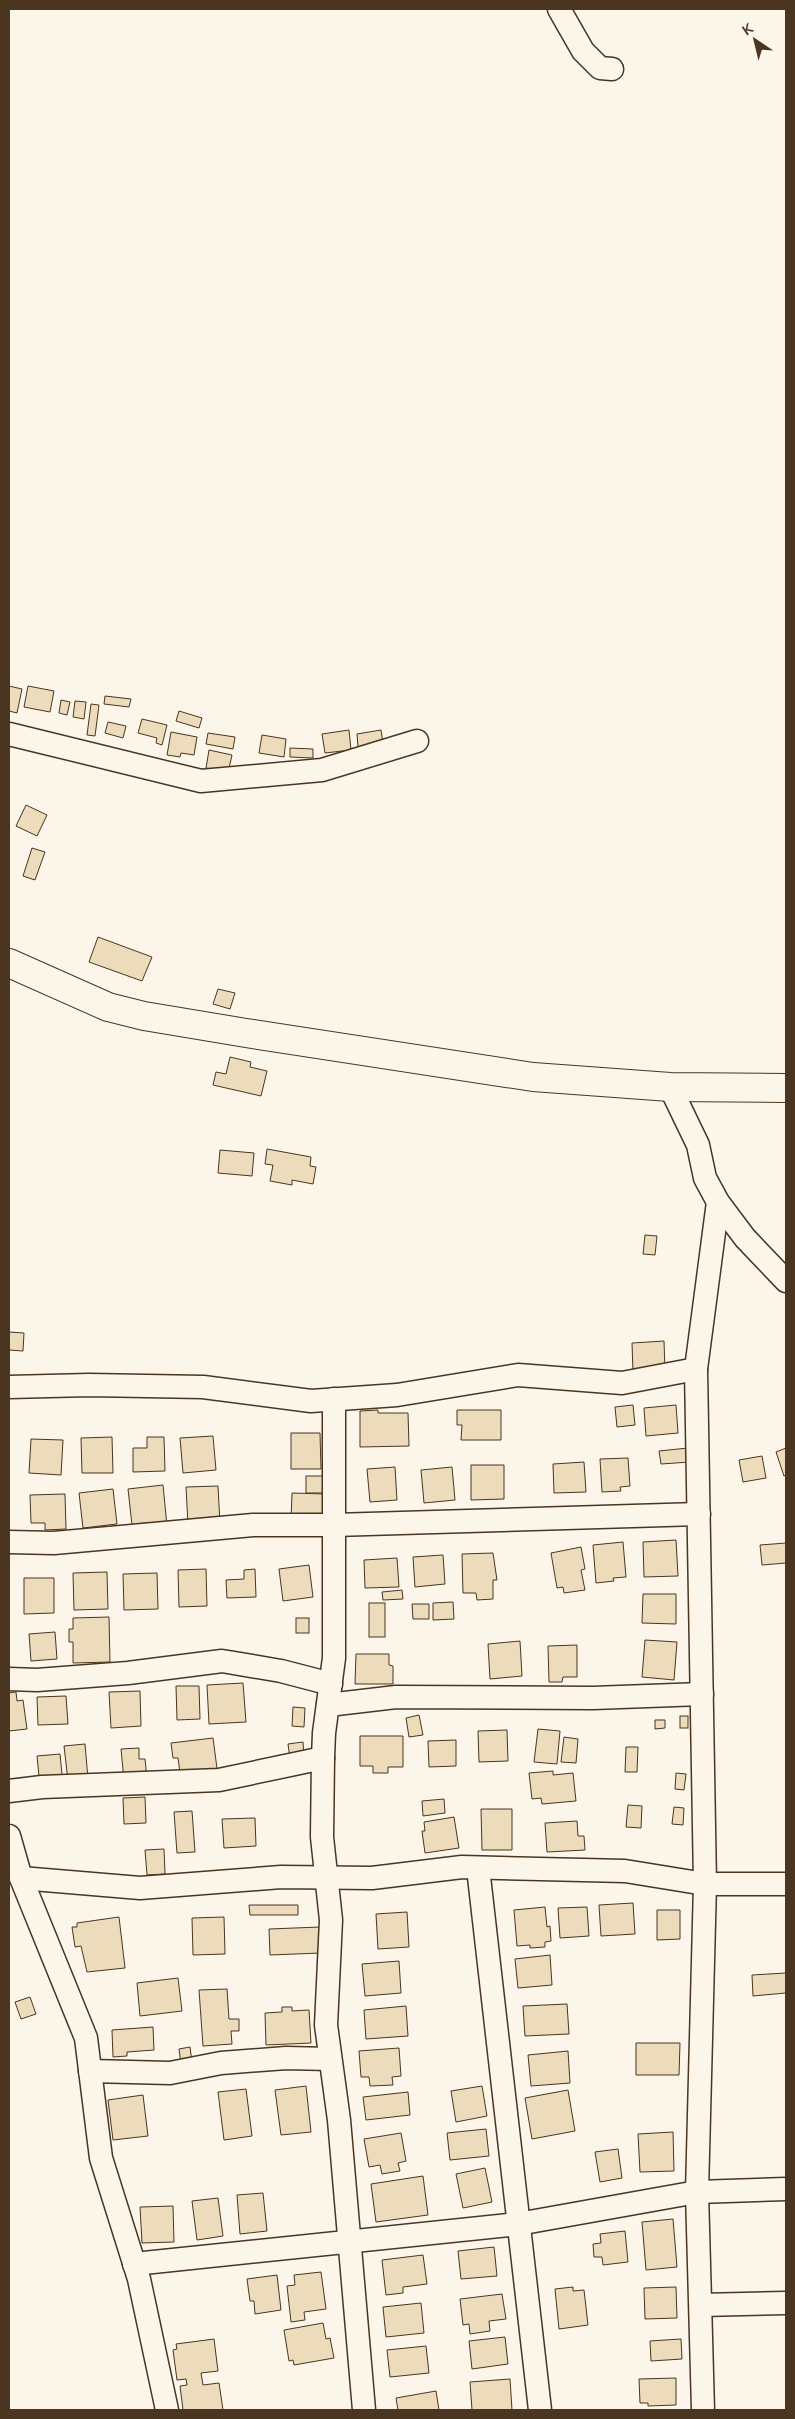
<svg xmlns="http://www.w3.org/2000/svg" width="795" height="2419" font-family="'Nunito Sans',sans-serif">
<style>
.building{fill:#ecdcbc;stroke:#4a3520}
.lines{fill:none;stroke-linecap:round;stroke-linejoin:round}
.minor-casing{stroke:#4a3520;stroke-width:25}
.major-casing{stroke:#4a3520;stroke-width:30}
.minor{stroke:#fbf6e9;stroke-width:22}
.major{stroke:#fbf6e9;stroke-width:28}
</style>
<rect width="100%" height="100%" fill="#fbf6e9"/>
<!-- building -->
<g class="building">
<polygon points="9,686 22,689 17,713 9,711"/>
<polygon points="28,686 54,691 50,712 24,707"/>
<polygon points="105,696 131,699 129,707 104,704"/>
<polygon points="61,700 70,702 67,715 59,713"/>
<polygon points="75,701 86,702 84,719 73,717"/>
<polygon points="91,704 99,705 95,736 87,735"/>
<polygon points="179,711 202,718 199,728 176,721"/>
<polygon points="142,719 167,725 162,745 156,743 157,738 138,733"/>
<polygon points="108,722 126,726 123,738 105,733"/>
<polygon points="349,730 351,750 325,753 322,734"/>
<polygon points="381,730 383,743 358,747 357,734"/>
<polygon points="171,732 197,737 194,755 181,753 180,757 167,755"/>
<polygon points="208,733 235,737 233,749 206,744"/>
<polygon points="262,735 286,739 284,757 259,753"/>
<polygon points="290,748 313,749 313,758 290,757"/>
<polygon points="209,750 232,755 228,773 206,768"/>
<polygon points="26,805 47,815 37,836 16,826"/>
<polygon points="32,848 45,852 35,880 23,876"/>
<polygon points="98,937 152,957 142,981 89,962"/>
<polygon points="218,989 235,993 230,1009 213,1004"/>
<polygon points="230,1057 251,1062 250,1067 267,1071 261,1096 213,1085 216,1072 226,1074"/>
<polygon points="267,1149 311,1157 310,1166 316,1167 313,1184 292,1180 292,1185 270,1181 273,1165 265,1164"/>
<polygon points="220,1150 254,1153 252,1176 218,1173"/>
<polygon points="645,1235 657,1236 655,1255 643,1254"/>
<polygon points="9,1332 24,1333 23,1351 9,1350"/>
<polygon points="664,1341 665,1371 633,1373 632,1343"/>
<polygon points="633,1405 635,1425 617,1427 615,1407"/>
<polygon points="676,1405 678,1433 646,1436 644,1408"/>
<polygon points="378,1410 378,1413 408,1413 409,1446 360,1447 360,1411"/>
<polygon points="457,1410 501,1410 501,1440 461,1440 462,1425 457,1425"/>
<polygon points="291,1433 320,1433 321,1469 291,1469"/>
<polygon points="213,1436 216,1470 183,1473 180,1438"/>
<polygon points="112,1437 113,1473 82,1473 81,1438"/>
<polygon points="147,1437 164,1437 165,1471 133,1472 133,1448 147,1448"/>
<polygon points="31,1439 63,1440 61,1475 29,1473"/>
<polygon points="688,1448 690,1462 661,1464 659,1451"/>
<polygon points="786,1448 786,1475 784,1476 776,1452"/>
<polygon points="762,1456 766,1478 743,1482 739,1460"/>
<polygon points="628,1458 630,1486 620,1487 621,1491 602,1492 600,1459"/>
<polygon points="584,1462 586,1492 554,1493 553,1464"/>
<polygon points="471,1465 504,1465 504,1499 471,1500"/>
<polygon points="395,1467 397,1500 370,1502 367,1469"/>
<polygon points="452,1467 455,1500 424,1503 421,1470"/>
<rect x="306" y="1476" width="21" height="17"/>
<polygon points="163,1485 167,1526 146,1528 145,1523 132,1525 128,1489"/>
<polygon points="218,1486 220,1524 188,1525 186,1487"/>
<polygon points="113,1489 117,1524 83,1528 79,1493"/>
<polygon points="292,1493 326,1494 325,1520 291,1520"/>
<polygon points="65,1494 66,1529 45,1530 45,1523 31,1523 30,1495"/>
<polygon points="676,1540 678,1576 644,1577 643,1542"/>
<polygon points="623,1542 626,1577 613,1578 614,1581 596,1583 593,1545"/>
<polygon points="786,1543 786,1563 762,1565 760,1545"/>
<polygon points="581,1547 585,1569 581,1570 585,1590 564,1593 563,1587 557,1588 551,1553"/>
<polygon points="493,1553 497,1580 493,1580 493,1599 477,1600 476,1593 463,1593 462,1554"/>
<polygon points="443,1555 445,1584 415,1587 413,1557"/>
<polygon points="397,1558 399,1587 365,1588 364,1560"/>
<polygon points="309,1565 313,1597 283,1601 279,1569"/>
<polygon points="206,1569 207,1606 179,1607 178,1570"/>
<polygon points="255,1569 256,1597 227,1598 226,1580 244,1579 244,1570"/>
<polygon points="107,1572 108,1609 74,1610 73,1573"/>
<polygon points="157,1573 158,1609 124,1610 123,1574"/>
<polygon points="24,1578 54,1578 54,1613 24,1614"/>
<polygon points="402,1590 403,1599 383,1600 382,1592"/>
<polygon points="643,1594 676,1594 676,1624 642,1623"/>
<polygon points="453,1602 454,1619 433,1620 433,1603"/>
<rect x="369" y="1603" width="16" height="34"/>
<polygon points="412,1604 429,1604 429,1619 413,1619"/>
<polygon points="109,1617 110,1662 73,1663 73,1642 69,1642 69,1629 73,1629 73,1618"/>
<rect x="296" y="1618" width="13" height="15"/>
<polygon points="55,1632 57,1659 31,1661 29,1634"/>
<polygon points="645,1640 677,1642 674,1680 642,1677"/>
<polygon points="520,1641 522,1676 490,1679 488,1644"/>
<polygon points="577,1645 577,1677 563,1677 562,1682 549,1682 548,1646"/>
<polygon points="356,1654 389,1654 389,1665 393,1666 393,1684 355,1684"/>
<polygon points="243,1683 246,1722 209,1724 207,1685"/>
<polygon points="176,1686 199,1686 200,1719 177,1720"/>
<polygon points="140,1691 141,1726 111,1728 109,1692"/>
<polygon points="16,1692 17,1701 23,1700 27,1729 9,1731 9,1693"/>
<polygon points="66,1696 68,1724 38,1725 37,1697"/>
<polygon points="293,1707 305,1708 304,1727 292,1726"/>
<polygon points="419,1715 423,1735 409,1737 406,1718"/>
<rect x="680" y="1716" width="8" height="12"/>
<polygon points="655,1720 665,1720 665,1728 655,1729"/>
<polygon points="538,1729 560,1731 557,1764 534,1762"/>
<polygon points="507,1730 508,1761 479,1762 478,1731"/>
<polygon points="360,1736 403,1736 403,1767 388,1767 388,1773 373,1773 373,1766 360,1766"/>
<polygon points="564,1737 578,1739 576,1763 561,1762"/>
<polygon points="213,1738 218,1776 181,1780 178,1758 173,1758 171,1743"/>
<polygon points="456,1740 456,1766 429,1767 428,1741"/>
<polygon points="303,1742 304,1757 290,1759 288,1744"/>
<polygon points="85,1744 88,1779 68,1781 64,1746"/>
<polygon points="626,1747 638,1747 637,1772 625,1772"/>
<polygon points="139,1748 139,1759 145,1759 147,1778 124,1780 121,1749"/>
<polygon points="60,1754 63,1784 40,1786 37,1756"/>
<polygon points="553,1771 553,1775 573,1773 576,1801 542,1804 541,1798 532,1799 529,1773"/>
<polygon points="676,1773 686,1774 684,1790 675,1789"/>
<polygon points="145,1797 146,1823 124,1824 123,1798"/>
<polygon points="444,1799 445,1813 423,1816 422,1801"/>
<polygon points="628,1805 642,1806 641,1828 626,1827"/>
<polygon points="674,1807 684,1808 683,1825 672,1824"/>
<polygon points="481,1809 512,1809 512,1850 482,1850"/>
<polygon points="192,1811 195,1852 177,1853 174,1812"/>
<polygon points="454,1817 459,1848 425,1853 422,1831 425,1831 424,1822"/>
<polygon points="255,1818 256,1846 224,1848 222,1819"/>
<polygon points="577,1821 578,1836 584,1836 585,1850 547,1852 545,1823"/>
<polygon points="164,1849 165,1874 147,1875 145,1850"/>
<polygon points="633,1903 635,1934 601,1936 599,1905"/>
<polygon points="249,1905 298,1905 298,1915 250,1915"/>
<polygon points="545,1907 547,1927 550,1926 551,1941 545,1942 545,1947 530,1948 530,1945 517,1946 514,1910"/>
<polygon points="587,1907 589,1936 560,1938 558,1908"/>
<polygon points="657,1910 680,1910 680,1939 657,1940"/>
<polygon points="407,1912 409,1947 378,1949 376,1914"/>
<polygon points="119,1917 125,1968 87,1972 81,1946 75,1947 72,1927 77,1927 77,1923"/>
<polygon points="224,1917 225,1954 193,1955 192,1918"/>
<polygon points="320,1927 321,1953 270,1955 269,1929"/>
<polygon points="550,1955 552,1985 518,1988 515,1959"/>
<polygon points="399,1961 401,1993 365,1996 362,1964"/>
<polygon points="786,1973 786,1993 753,1996 752,1975"/>
<polygon points="178,1978 182,2011 140,2016 137,1983"/>
<polygon points="227,1989 229,2019 239,2019 239,2031 231,2031 232,2044 203,2046 199,1990"/>
<polygon points="30,1997 36,2014 21,2019 15,2002"/>
<polygon points="567,2004 569,2034 525,2036 523,2006"/>
<polygon points="406,2006 408,2036 366,2039 364,2010"/>
<polygon points="282,2007 292,2007 292,2011 309,2010 311,2043 266,2045 265,2013 282,2012"/>
<polygon points="153,2027 154,2050 127,2052 127,2056 113,2057 112,2030"/>
<polygon points="636,2043 680,2043 679,2075 636,2075"/>
<polygon points="190,2047 192,2062 181,2064 179,2049"/>
<polygon points="399,2048 401,2076 392,2077 393,2085 370,2086 369,2077 361,2077 359,2051"/>
<polygon points="568,2051 570,2083 531,2086 528,2055"/>
<polygon points="306,2086 311,2132 281,2135 275,2090"/>
<polygon points="482,2086 487,2116 456,2122 451,2091"/>
<polygon points="246,2089 252,2136 224,2140 218,2092"/>
<polygon points="568,2090 575,2131 532,2139 525,2098"/>
<polygon points="408,2092 410,2115 366,2120 363,2097"/>
<polygon points="143,2095 148,2136 113,2140 108,2100"/>
<polygon points="486,2129 489,2156 450,2160 447,2133"/>
<polygon points="673,2132 674,2171 640,2172 638,2134"/>
<polygon points="401,2133 406,2161 398,2163 400,2171 382,2174 380,2165 369,2167 364,2139"/>
<polygon points="618,2149 622,2178 600,2182 595,2152"/>
<polygon points="485,2168 492,2202 463,2208 456,2174"/>
<polygon points="423,2176 428,2215 376,2222 371,2184"/>
<polygon points="263,2193 267,2231 240,2234 237,2195"/>
<polygon points="218,2198 223,2236 197,2240 192,2201"/>
<polygon points="173,2206 174,2242 142,2243 140,2207"/>
<polygon points="673,2219 677,2267 646,2270 642,2222"/>
<polygon points="625,2231 628,2262 603,2265 602,2257 594,2257 593,2244 601,2243 600,2234"/>
<polygon points="494,2247 497,2276 461,2279 458,2251"/>
<polygon points="423,2255 427,2284 403,2287 403,2293 386,2295 382,2260"/>
<polygon points="321,2272 326,2309 304,2312 305,2320 291,2322 287,2286 295,2285 294,2275"/>
<polygon points="277,2275 281,2310 255,2314 254,2301 250,2301 247,2279"/>
<polygon points="573,2287 573,2291 584,2290 588,2325 559,2329 555,2289"/>
<polygon points="676,2287 677,2318 645,2319 644,2288"/>
<polygon points="502,2294 506,2319 489,2321 490,2331 470,2334 469,2324 463,2325 460,2299"/>
<polygon points="421,2303 424,2333 386,2337 383,2307"/>
<polygon points="323,2323 326,2339 330,2338 334,2358 294,2365 293,2360 289,2361 284,2330"/>
<polygon points="505,2337 508,2364 472,2369 469,2341"/>
<polygon points="214,2339 218,2371 201,2373 203,2385 219,2383 223,2410 183,2410 180,2386 187,2385 186,2379 177,2380 173,2350 177,2349 176,2344"/>
<polygon points="681,2339 682,2359 651,2361 650,2341"/>
<polygon points="426,2346 429,2373 390,2377 387,2350"/>
<polygon points="676,2378 676,2405 648,2406 648,2403 640,2403 639,2379"/>
<polygon points="510,2379 512,2410 472,2410 470,2382"/>
<polygon points="436,2391 439,2410 398,2410 396,2398"/>
</g>
<g class="lines">
<!-- minor casing -->
<g class="minor-casing">
<g id="minor">
<polyline points="559,9 583,51 600,68 612,69"/>
<polyline points="9,734 201,781 322,770 417,741"/>
<polyline points="670,1087 698,1145 705,1178 718,1202 745,1238 786,1281"/>
<polyline points="696,1369 705,1884 697,2192 703,2410"/>
<polyline points="9,1387 89,1385 203,1387 311,1401 397,1395 518,1375 622,1383 696,1369 718,1202"/>
<polyline points="334,1399 334,1658 324,1733 323,1758 322,1837 331,1920 326,2025 339,2120 364,2410"/>
<polyline points="9,1542 54,1543 253,1525 334,1525 699,1514"/>
<polyline points="9,1679 37,1680 128,1673 222,1661 281,1671 331,1684"/>
<polyline points="328,1705 396,1697 593,1698 702,1694"/>
<polyline points="9,1791 42,1787 219,1780 323,1758"/>
<polyline points="9,1836 21,1878 86,2038 101,2158 139,2279 167,2410"/>
<polyline points="478,1868 540,2410"/>
<polyline points="21,1878 140,1888 281,1877 372,1878 462,1867 625,1871 705,1884 786,1884"/>
<polyline points="90,2071 170,2073 221,2063 286,2058 330,2059"/>
<polyline points="134,2264 518,2224 697,2192 786,2189"/>
<polyline points="701,2305 786,2303"/>
</g>
</g>
<!-- major casing -->
<g class="major-casing">
<polyline id="major" points="9,963 108,1007 144,1016 246,1033 533,1077 670,1087 786,1088"/>
</g>
<!-- minor -->
<use href="#minor" class="minor"/>
<!-- major -->
<use href="#major" class="major"/>
</g>
<!-- border -->
<rect width="795" height="2419" fill="none" stroke="#4a3520" stroke-width="20"/>
<!-- north arrow -->
<g transform="translate(755 40) rotate(325)" stroke="#fbf6e9" stroke-width="4" paint-order="stroke">
<path d="M0-4L9 19L0 12L-9 19Z" fill="#4a3520"/>
<text y="-8" font-size="14" font-weight="bold" text-anchor="middle" fill="#4a3520">K</text>
</g>
</svg>
